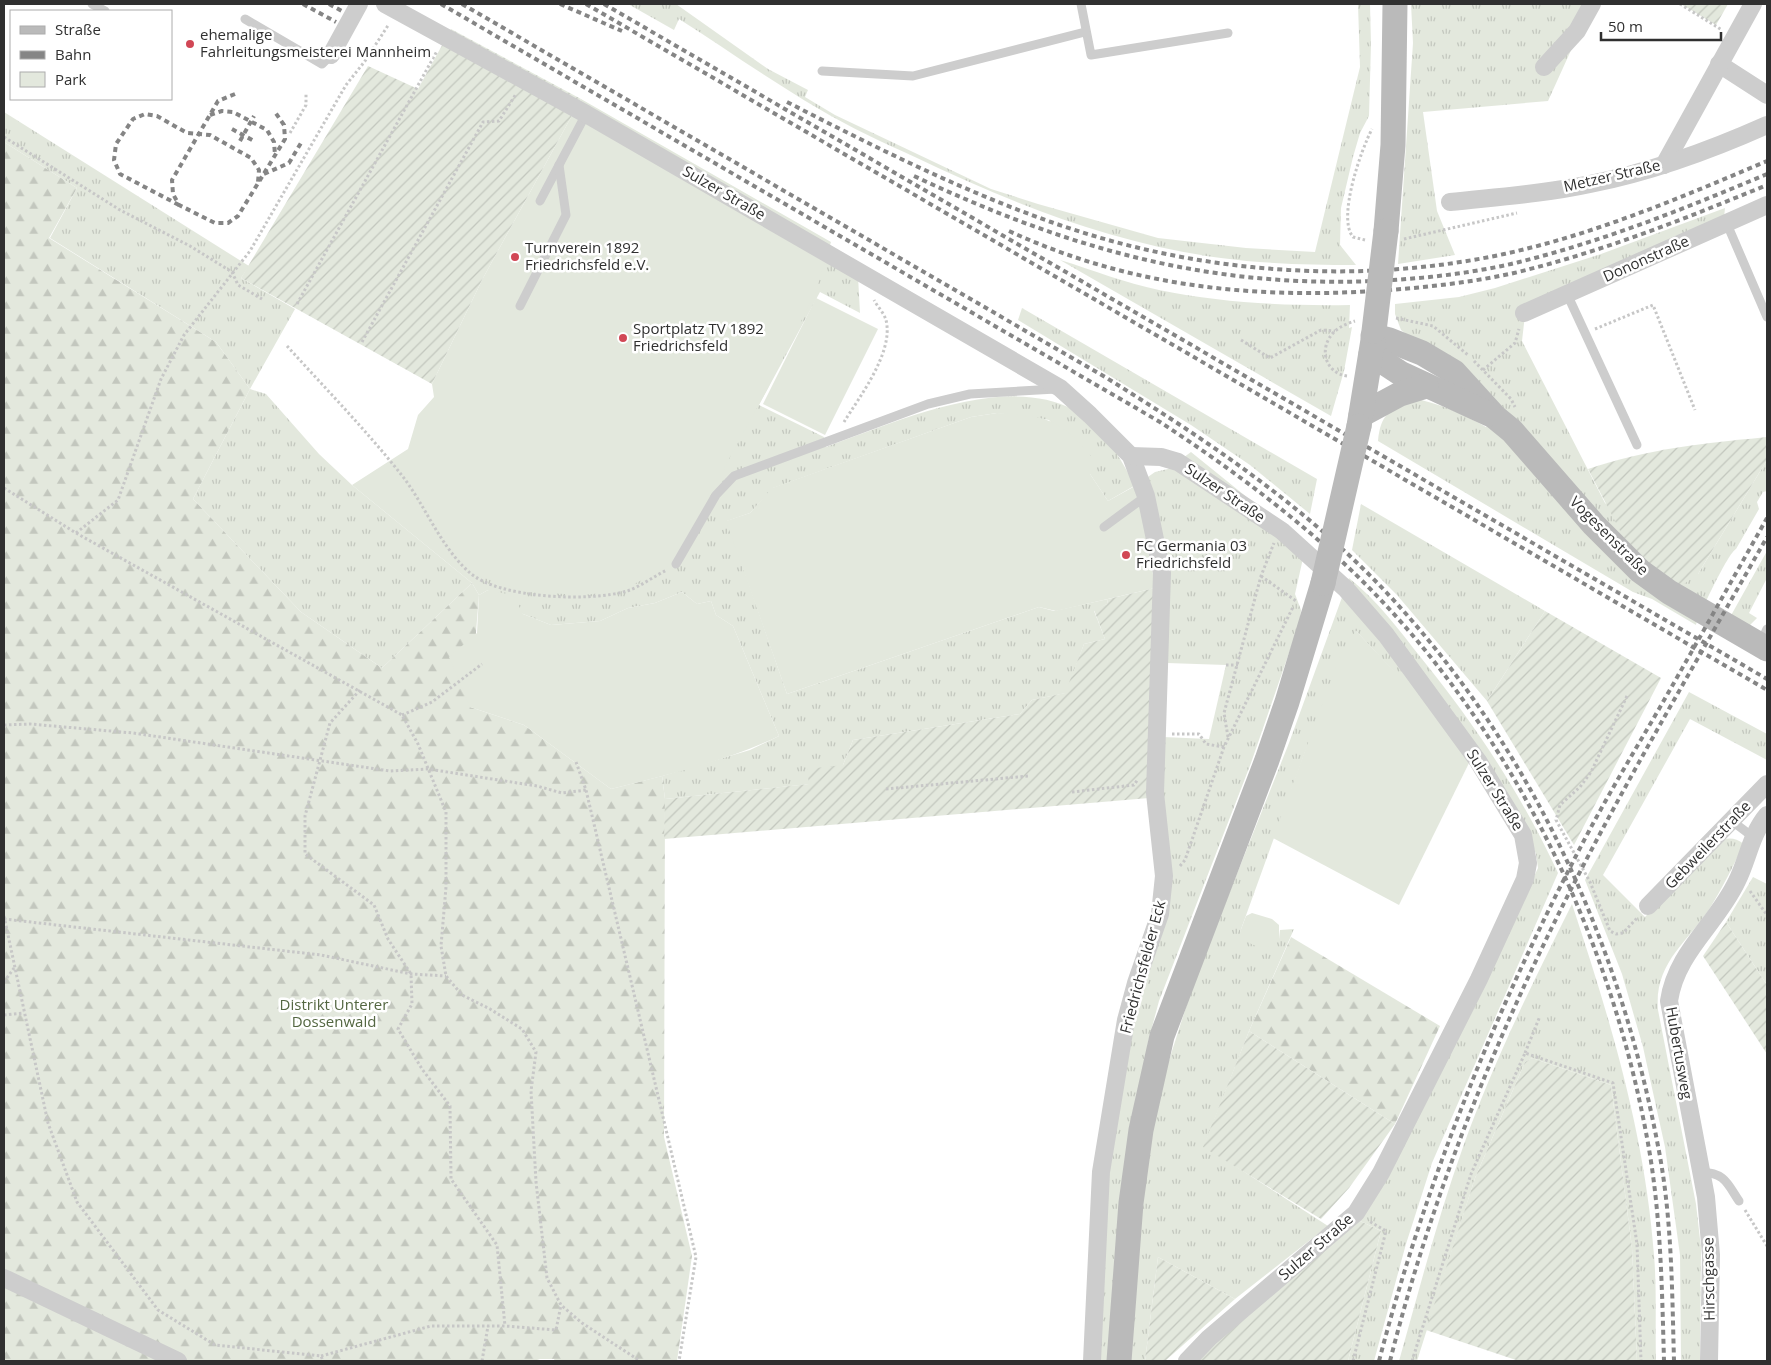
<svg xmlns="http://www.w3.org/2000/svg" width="1771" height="1365" font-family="'Open Sans',sans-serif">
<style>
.grass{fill:url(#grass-tufts)}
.forest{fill:url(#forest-firs)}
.park{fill:#e3e8dd}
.garden{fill:url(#garden-furrows)}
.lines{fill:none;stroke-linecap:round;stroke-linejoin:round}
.path{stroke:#c7c7c7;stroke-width:3;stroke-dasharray:2.5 2.5;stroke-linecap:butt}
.lane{stroke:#cdcdcd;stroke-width:9}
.street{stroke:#cdcdcd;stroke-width:18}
.secondary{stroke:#bababa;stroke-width:25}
.rail{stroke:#858585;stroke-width:4;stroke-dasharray:5 4;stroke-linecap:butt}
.secondary-bridge{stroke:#bababa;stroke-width:25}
.poi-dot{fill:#d14755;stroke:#fff;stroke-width:2}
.labels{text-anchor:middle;stroke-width:5;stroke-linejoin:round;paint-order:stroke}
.poi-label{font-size:15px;fill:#303030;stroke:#fff;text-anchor:start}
.street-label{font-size:15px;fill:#303030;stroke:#fff}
.park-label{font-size:15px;fill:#546742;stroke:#fff}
</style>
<defs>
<pattern id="grass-tufts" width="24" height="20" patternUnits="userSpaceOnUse" patternTransform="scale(1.25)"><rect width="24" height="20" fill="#e3e8dd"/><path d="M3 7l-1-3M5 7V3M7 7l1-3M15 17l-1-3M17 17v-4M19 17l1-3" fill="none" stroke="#c3c7be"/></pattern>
<pattern id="forest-firs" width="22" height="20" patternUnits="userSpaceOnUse" patternTransform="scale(1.25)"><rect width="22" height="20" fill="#e3e8dd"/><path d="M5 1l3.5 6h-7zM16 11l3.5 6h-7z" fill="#c3c7be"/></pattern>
<pattern id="garden-furrows" width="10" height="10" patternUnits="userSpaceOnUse" patternTransform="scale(1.25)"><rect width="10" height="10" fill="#e3e8dd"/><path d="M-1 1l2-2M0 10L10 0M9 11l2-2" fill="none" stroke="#c3c7be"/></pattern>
</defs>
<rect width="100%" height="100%" fill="#fff"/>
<!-- grass -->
<g class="grass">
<path d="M628 4H676L768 69 808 90 805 97 835 115 991 189 1038 204 1158 238 1246 248 1315 252 1360 67 1358 4H1370L1371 44 1369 116 1360 133 1353 157 1341 208 1340 245 1356 265C1311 265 1266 264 1221 258 1114 244 1013 204 917 158 884 143 851 128 819 109 771 81 726 49 679 19L674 30Z"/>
<polygon points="1411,4 1592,4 1548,101 1423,112 1437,211 1455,255 1398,264 1413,43"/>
<path d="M4 112 249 266 241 278 295 309 250 389 266 394 319 454 352 485 472 583 592 128 858 276 860 313 820 292 759 405 824 437 826 447C894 423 1005 372 1074 410 1103 426 1120 457 1135 486L1155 472 1168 469 1191 452 1306 545 1295 594 1301 610 1300 621 1251 763 1159 1001 1148 1042 1108 1361H1098L1106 1175 1155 900V863L1161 797 1148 751 1163 737 1209 739 1226 665 1167 663 1144 514 1134 486 1108 501 1090 474 1049 420 997 413 971 417 773 488 750 513 727 521 787 694 1039 607 1054 611 1108 599 1107 604 1094 611 1105 639 1084 644 1066 693 1032 700 1020 714 853 740 843 765 810 784 665 799 662 776 750 750 779 736 733 626 716 615 711 601 697 604 682 592 655 603 628 608 600 621 551 625 523 614 488 590 479 595 472 583 382 668 301 612 193 499 250 389 216 342 50 238 77 188 4 142Z"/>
<path d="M1725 208 1724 218 1526 306 1522 341 1605 503 1698 574 1767 460V491L1763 492 1757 502 1759 509 1736 549C1728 553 1700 613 1696 625L1652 599 1633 592 1378 441C1381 413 1389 412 1411 398 1439 403 1462 413 1486 427L1502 409 1401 330 1395 314V304L1459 297 1495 288 1601 254Z"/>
<path d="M1060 260C1093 270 1125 283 1159 290 1223 303 1285 306 1350 305L1349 328 1352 327 1344 371 1331 416Z"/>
<polygon points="1022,308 1317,479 1310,514 1250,465 1191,425 1018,320"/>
<polygon points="1361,504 1545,611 1487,701 1397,595 1352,550"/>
<polygon points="1767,551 1767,578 1749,613 1757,618 1746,629 1729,619"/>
<path d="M1349 578C1378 601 1399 630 1422 659 1477 727 1521 794 1558 873L1432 1163 1406 1244 1374 1361H1348L1381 1231 1356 1219 1486 978 1538 868 1536 854 1528 834 1454 718 1426 706 1356 631 1305 752 1240 932 1279 939 1280 930 1294 929 1249 1031 1204 1146 1328 1226 1235 1299 1158 1257 1145 1361H1128L1143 1176 1156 1101 1195 979 1289 743Z"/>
<path d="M1689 692 1767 734V760L1690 719 1603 875 1645 917 1716 842C1728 837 1734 837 1744 844 1733 866 1723 887 1710 908 1687 943 1654 963 1658 1010L1696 1204 1701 1248 1700 1361H1681L1680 1255 1665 1147 1643 1047 1622 974 1585 880Z"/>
<polygon points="1753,877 1767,884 1767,985 1726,922"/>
<path d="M1572 904C1610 1019 1645 1134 1654 1255 1657 1290 1655 1326 1656 1361H1637L1632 1248 1611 1085 1532 1058 1525 1062 1475 1178 1417 1361H1399C1419 1290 1438 1217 1463 1147 1493 1063 1532 984 1572 904Z"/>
</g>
<!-- forest -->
<g class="forest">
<polygon points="4,142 77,188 49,238 216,342 250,389 193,499 301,612 382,668 472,583 479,595 470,707 524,725 611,789 662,776 665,799 664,1137 692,1256 677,1361 555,1361 554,1359 540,1359 534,1361 4,1361"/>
<polygon points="1291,937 1440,1026 1395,1124 1249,1031"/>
</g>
<!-- park -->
<g class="park">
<polygon points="581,99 831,242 816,291 768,388 724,468 726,477 709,497 672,564 621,591 583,595 528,592 479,576 472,583 352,485 408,449 418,415 434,397 432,384 482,280"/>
<polygon points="816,298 878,329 825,435 763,404"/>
<path d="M997 413C1051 416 1061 420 1096 462L1090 474 1108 501 1135 486 1144 514 1155 588 1056 611 1039 607 787 694 726 521 750 513 772 488 971 417Z"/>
<path d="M488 590 513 595 523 614 551 625 600 621 628 608 655 603 682 592 697 604 711 601 716 615 733 626 779 736C726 761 668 775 611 789L524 725 470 707 449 657 477 633 479 595Z"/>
<polygon points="1356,631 1449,729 1470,761 1399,905 1273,838 1341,653"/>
<path d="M1252 913 1272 919 1279 925V939L1273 946C1258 948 1248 946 1240 932L1246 916Z"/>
</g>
<!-- garden -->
<g class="garden">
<polygon points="1681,4 1728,4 1716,25"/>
<polygon points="451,29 581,99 482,280 432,384 241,278 368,66 418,89"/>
<path d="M1767 437V460L1698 574 1678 588 1629 548 1588 469C1646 449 1706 443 1767 437Z"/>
<polygon points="1155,588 1170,588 1163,737 1148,751 1161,797 664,839 665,799 809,784 807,769 843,765 853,740 1020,714 1032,700 1065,693 1084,644 1105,639 1094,610 1107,604 1108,599"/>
<polygon points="1545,611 1661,678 1574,845 1487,701"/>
<polygon points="1726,922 1767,985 1767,1054 1703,956"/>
<polygon points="1249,1031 1395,1124 1349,1188 1321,1219 1203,1147"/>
<polygon points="1532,1058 1611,1085 1632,1248 1637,1361 1519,1361 1426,1330 1475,1178 1525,1062"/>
<polygon points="1356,1219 1381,1231 1348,1361 1196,1361 1214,1341"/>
<polygon points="1158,1257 1235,1299 1165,1361 1145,1361"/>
</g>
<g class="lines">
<!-- path -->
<g class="path">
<polyline points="1680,4 1722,30"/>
<polyline points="290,133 306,105 306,93"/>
<polyline points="4,137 120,210 190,246 232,272 238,285 262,299"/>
<polyline points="1404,239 1517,213"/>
<path d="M1365 240 1353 237C1337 218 1361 150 1372 129"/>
<polyline points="297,304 437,51"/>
<polyline points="1396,318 1433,326 1468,355"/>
<polyline points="1595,329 1653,305 1695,410"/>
<polyline points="1241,340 1270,358 1321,330 1335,331"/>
<polyline points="362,342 483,122 499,121 516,94"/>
<path d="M287 346C325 388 365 429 400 473 425 504 439 545 469 572 498 599 591 602 627 591 640 587 654 576 667 570"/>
<polyline points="1474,361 1511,399 1515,407"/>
<polyline points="1483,370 1515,343 1519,329"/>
<path d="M1347 376C1325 373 1318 348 1334 332 1339 327 1348 323 1355 321"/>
<path d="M844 422C860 396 894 352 886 320 884 313 877 306 874 300"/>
<polyline points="4,488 76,533 402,715 418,744 446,812 446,887 441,946 446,976 462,995 490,1009 522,1029 536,1052 531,1091 536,1182 547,1278 561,1305 582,1323 640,1361"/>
<polyline points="76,533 118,500 161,379 184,335 250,251 346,85 365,61 389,24"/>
<polyline points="1261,576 1296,601"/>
<polyline points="1226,665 1238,665"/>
<polyline points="360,690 330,723 305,816 305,854 374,905 388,939 411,974 412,1004 398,1029 422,1069 450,1106 451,1179 497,1245 505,1326"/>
<polyline points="1627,696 1591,772 1580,787 1560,805 1556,820 1590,882 1610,931 1616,934 1623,933 1638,917"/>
<polyline points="402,715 432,702 482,664"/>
<polyline points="4,725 30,724 133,733 390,771 428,769 537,786 562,793 586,790"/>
<polyline points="1172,734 1199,734 1206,744 1224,747"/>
<polyline points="1228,737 1224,713 1261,576 1274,543"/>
<polyline points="576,762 586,790 696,1257 679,1361"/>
<polyline points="886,789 1028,776"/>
<polyline points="1072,792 1134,785 1138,779"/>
<polyline points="1180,866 1185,860 1224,747 1293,607"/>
<polyline points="1750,891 1767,915"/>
<polyline points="4,916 48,1123 77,1202 158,1310 215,1345 321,1356 323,1361"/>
<polyline points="4,919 321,955 411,974 446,976"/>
<polyline points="4,982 14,968"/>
<polyline points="4,1015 24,1013"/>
<polyline points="1525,1053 1540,1016"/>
<polyline points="1745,1210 1767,1246"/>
<polyline points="321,1356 431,1326 505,1326 556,1330 561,1305"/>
<polyline points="482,1361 488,1326"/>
<polyline points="1353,1361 1386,1231 1369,1221"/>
<polyline points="1412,1361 1471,1174 1525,1053 1613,1083 1637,1244 1641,1361"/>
</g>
<!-- lane -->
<g class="lane">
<polyline points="92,4 105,11"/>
<polyline points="1081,4 1091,55 1228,33"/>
<polyline points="245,19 322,64 331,55"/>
<polyline points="822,71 913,76 1085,32"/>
<polyline points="540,201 586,114"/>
<polyline points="1727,224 1767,317"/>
<polyline points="1567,294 1637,445"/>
<polyline points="520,306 566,215 559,165"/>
<polyline points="1104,527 1146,496"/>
<polyline points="676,564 716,495 734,476 928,404 970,394 1056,389"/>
<polyline points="1760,644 1767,629"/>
<polyline points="1732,821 1753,837"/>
<path d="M1701 1172C1725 1173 1727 1183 1739 1201"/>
</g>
<!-- street -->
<g class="street">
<polyline points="385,4 586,114 1060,388 1090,415 1131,456 1146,496 1162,573 1155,793 1164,876 1160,914 1136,983 1126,1020 1101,1172 1092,1361"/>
<polyline points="331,55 359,4"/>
<polyline points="1719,64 1767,95"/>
<polyline points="1544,67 1577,31 1592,4"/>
<polyline points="1664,165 1753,4"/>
<path d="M1450 202C1496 197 1544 194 1590 184 1651 172 1711 150 1767 125"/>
<polyline points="1524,313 1767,205"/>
<polyline points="1131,456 1161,457 1178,462 1282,531 1346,589 1386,635 1478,761 1523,835 1528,863 1525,879 1479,979 1381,1173 1356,1213 1209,1338 1187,1361"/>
<polyline points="1648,906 1767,784"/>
<polyline points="4,1278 178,1361"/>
<path d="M1709 1361 1711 1255 1706 1197 1669 1001C1676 952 1717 924 1737 881 1748 859 1751 834 1767 815"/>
</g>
<!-- secondary -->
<g class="secondary">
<polyline points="1386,231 1393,145 1395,4"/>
<polyline points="1373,336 1389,340 1422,353 1454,372 1495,417 1512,431 1594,525 1640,571 1669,592 1767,649"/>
<polyline points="1371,354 1400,373 1489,414"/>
<polyline points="1361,415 1400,394 1426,386"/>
<polyline points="1359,426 1373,340"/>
<polyline points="1119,1361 1131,1203 1141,1130 1162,1036 1267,760 1287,702 1323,583"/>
</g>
<!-- rail -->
<g class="rail">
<polyline points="303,4 336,22"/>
<polyline points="329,4 342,11"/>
<path d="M441 4 1160 422C1238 473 1315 531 1379 598 1520 746 1614 947 1649 1149 1661 1219 1662 1290 1664 1361"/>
<path d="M462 4 1105 377C1205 439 1305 506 1386 592 1530 745 1619 940 1658 1146 1672 1216 1672 1290 1674 1361"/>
<polyline points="560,4 622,31"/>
<polyline points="586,4 1767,690"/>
<polyline points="604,4 1767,679"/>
<polyline points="235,94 218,101 172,180 173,194 179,205 215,223 228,223 238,216 285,139 284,125 275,112"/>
<path d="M787 102C873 146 960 190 1051 222 1195 273 1355 286 1504 254 1596 234 1682 197 1767 161"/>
<polyline points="210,115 222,111 233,112 267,130 274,142 275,155"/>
<polyline points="232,129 254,141"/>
<polyline points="240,141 254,116"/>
<polyline points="264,174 289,163 301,143"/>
<path d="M914 176C1065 247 1205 288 1374 281 1420 279 1466 274 1511 264 1599 243 1684 209 1767 174"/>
<polyline points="179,205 120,174 114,160 116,144 133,119 145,114 157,116 187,133 210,135 251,158 259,170 258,182"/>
<path d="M1009 231C1126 285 1246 299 1374 291 1421 288 1469 283 1514 273 1602 252 1684 219 1767 185"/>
<path d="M1379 1361C1427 1177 1500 999 1589 831 1611 790 1635 750 1659 709 1695 646 1731 582 1767 518"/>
<path d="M1390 1361C1430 1203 1490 1051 1563 905 1626 780 1698 659 1767 537"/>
</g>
<!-- secondary-bridge -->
<g class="secondary-bridge">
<polyline points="1374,331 1386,231"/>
<polyline points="1323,583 1359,426"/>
</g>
</g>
<!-- markers -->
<g class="poi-dot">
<circle cx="190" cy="44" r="5"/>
<circle cx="515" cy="257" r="5"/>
<circle cx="623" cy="338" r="5"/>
<circle cx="1126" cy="555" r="5"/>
</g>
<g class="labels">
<!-- poi labels -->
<g class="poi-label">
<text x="200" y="40">ehemalige<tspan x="200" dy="17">Fahrleitungsmeisterei Mannheim</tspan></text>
<text x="525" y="253">Turnverein 1892<tspan x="525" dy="17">Friedrichsfeld e.V.</tspan></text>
<text x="633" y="334">Sportplatz TV 1892<tspan x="633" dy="17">Friedrichsfeld</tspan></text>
<text x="1136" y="551">FC Germania 03<tspan x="1136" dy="17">Friedrichsfeld</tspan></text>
</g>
<!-- street labels -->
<g class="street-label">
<text transform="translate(1612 176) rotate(-13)" y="5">Metzer Straße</text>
<text transform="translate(724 193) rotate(30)" y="5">Sulzer Straße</text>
<text transform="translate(1646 259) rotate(-24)" y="5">Dononstraße</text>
<text transform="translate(1225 493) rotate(34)" y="5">Sulzer Straße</text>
<text transform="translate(1609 536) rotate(45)" y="5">Vogesenstraße</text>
<text transform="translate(1495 790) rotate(58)" y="5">Sulzer Straße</text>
<text transform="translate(1708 845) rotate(-46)" y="5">Gebweilerstraße</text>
<text transform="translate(1143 967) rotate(-75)" y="5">Friedrichsfelder Eck</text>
<text transform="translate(1679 1053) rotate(80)" y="5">Hubertusweg</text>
<text transform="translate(1316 1247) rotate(-41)" y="5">Sulzer Straße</text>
<text transform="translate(1709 1279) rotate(-91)" y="5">Hirschgasse</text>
</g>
<!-- park labels -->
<g class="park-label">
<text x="334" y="1010">Distrikt Unterer<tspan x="334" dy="17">Dossenwald</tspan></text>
</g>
</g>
<!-- border -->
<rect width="1771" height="1365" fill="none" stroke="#303030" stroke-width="10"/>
<!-- legend -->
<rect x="10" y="10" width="162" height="90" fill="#ffffff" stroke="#acacac"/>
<rect x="20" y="26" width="25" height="8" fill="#bababa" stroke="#acacac"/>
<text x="55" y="35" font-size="15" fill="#303030">Straße</text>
<rect x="20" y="51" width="25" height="8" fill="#858585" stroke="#acacac"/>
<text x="55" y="60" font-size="15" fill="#303030">Bahn</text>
<rect x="20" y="72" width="25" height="15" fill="#e3e8dd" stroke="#acacac"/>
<text x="55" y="85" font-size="15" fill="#303030">Park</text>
<!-- scale -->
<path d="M1601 32v8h120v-8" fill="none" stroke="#303030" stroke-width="2.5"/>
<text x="1608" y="32" font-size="15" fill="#303030" stroke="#ffffff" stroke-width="4" paint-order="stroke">50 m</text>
</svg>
